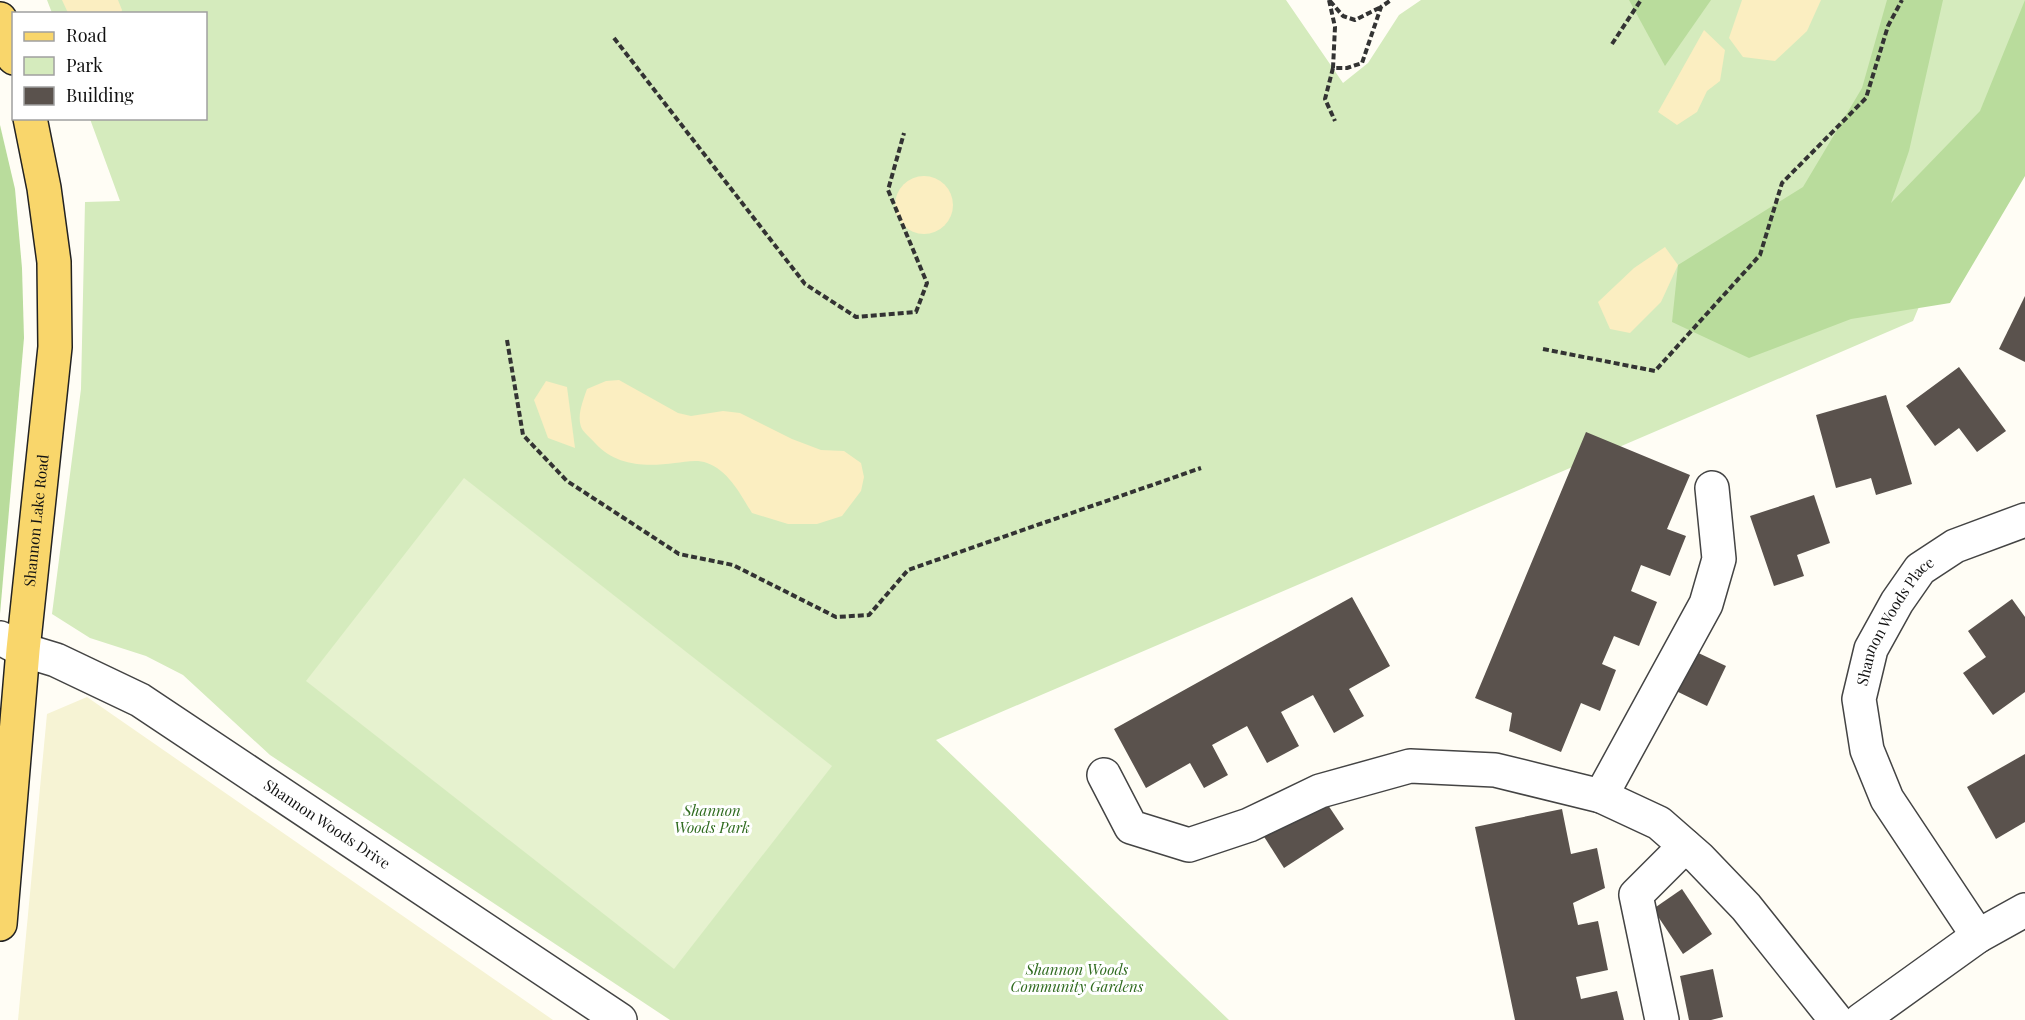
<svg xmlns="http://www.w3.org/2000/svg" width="2025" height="1020" font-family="'Playfair Display',serif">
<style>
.farmland{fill:#f6f3d4}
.green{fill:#d5ebbd}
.forest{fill:#b9dc9c}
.sand{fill:#fbeec1}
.pitch{fill:#e6f2cf}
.building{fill:#5a524d}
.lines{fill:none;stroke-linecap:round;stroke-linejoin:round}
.minor-casing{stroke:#444;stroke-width:36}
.major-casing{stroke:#222;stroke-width:36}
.path{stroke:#333;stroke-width:4;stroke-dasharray:6 3;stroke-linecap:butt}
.minor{stroke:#fff;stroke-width:33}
.major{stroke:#f9d66b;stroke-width:33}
.labels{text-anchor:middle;stroke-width:6;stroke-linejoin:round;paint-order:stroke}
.street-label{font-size:15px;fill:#111;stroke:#fff}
.park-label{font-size:15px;font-style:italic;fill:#2f6b1f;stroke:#fff}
</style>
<rect width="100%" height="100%" fill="#fffdf5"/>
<!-- farmland -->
<polygon class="farmland" points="87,697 553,1020 18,1020 47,714"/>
<!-- green -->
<polygon class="green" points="47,0 1286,0 1343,83 1368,63 1399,15 1421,0 2025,0 2025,53 1913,321 936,740 1229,1020 670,1020 270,755 183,675 146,656 90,638 52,614 81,389 85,202 120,201 90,119 206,118 206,14 52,13"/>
<!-- forest -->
<g class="forest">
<polygon points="1629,0 1711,0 1665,66"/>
<polygon points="1887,0 1943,0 1909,151 1891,203 1980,111 2025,0 2025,176 1950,303 1851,319 1749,358 1672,322 1678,265 1803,187 1862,88"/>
<polygon points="0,125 15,189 22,268 24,338 0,614"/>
</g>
<!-- sand -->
<g class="sand">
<polygon points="62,0 118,0 122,10 121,13 68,13"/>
<polygon points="1742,0 1821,0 1807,31 1775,61 1743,57 1729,38"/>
<polygon points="1704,30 1725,50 1720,81 1707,91 1697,112 1677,125 1658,112"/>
<circle cx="924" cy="205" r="29"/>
<polygon points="1665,247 1678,265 1661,302 1630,333 1610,329 1598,302 1634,268"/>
<path d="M619 380 678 413 691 416 723 411 740 413 792 439 821 450 844 451 861 463 864 477 861 491 842 516 817 524H788L752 513C741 495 728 470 707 463 697 459 685 462 675 463 645 467 616 466 595 443 591 438 585 434 582 429 576 417 583 401 587 389L606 381Z"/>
<polygon points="546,381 567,387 575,448 548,438 534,400"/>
</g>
<!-- pitch -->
<polygon class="pitch" points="464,478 832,766 674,969 306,681"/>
<!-- building -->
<g class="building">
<polygon points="2025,296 2025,362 1999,349"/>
<polygon points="1959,367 2006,431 1977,452 1959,428 1935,446 1906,406"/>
<polygon points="1886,395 1912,484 1876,495 1871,478 1836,488 1816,415"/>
<polygon points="1586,432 1690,475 1667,529 1686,536 1670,576 1641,565 1631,591 1657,602 1639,646 1614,636 1602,664 1616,670 1600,711 1581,703 1561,752 1509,731 1512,713 1475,698"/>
<polygon points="1814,495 1830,543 1797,555 1804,576 1774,586 1750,516"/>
<polygon points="1352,597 1390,666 1349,689 1364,716 1334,733 1313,695 1281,712 1299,746 1267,763 1247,726 1212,745 1228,775 1204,788 1190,763 1146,788 1114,729"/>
<polygon points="2012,599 2025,617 2025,692 1993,715 1963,673 1986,657 1968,631"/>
<polygon points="1690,649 1726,666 1707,706 1672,689"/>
<polygon points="2025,754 2025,822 1996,839 1967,787"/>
<polygon points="1322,796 1344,829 1284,868 1263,835"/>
<polygon points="1562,809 1571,854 1597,848 1605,888 1573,903 1578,925 1598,921 1608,970 1576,977 1581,999 1617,991 1624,1020 1515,1020 1475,827"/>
<polygon points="1682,889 1712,934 1683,954 1653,909"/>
<polygon points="1713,969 1723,1017 1711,1020 1689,1020 1680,976"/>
</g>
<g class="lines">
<!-- minor casing -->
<g class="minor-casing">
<g id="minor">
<polyline points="1712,488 1719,559 1706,604 1601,796 1659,823 1699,858 1746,907 1836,1020"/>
<path id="s1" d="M0 638 23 650 56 660 140 700 620 1020"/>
<polyline points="1104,775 1131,827 1189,845 1249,825 1320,791 1410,766 1495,770 1601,796"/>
<path id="s2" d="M1978 936 1887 799 1867 750 1859 699 1871 649 1897 602 1920 569 1955 546 2025 520"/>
<polyline points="1662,1020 1636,895 1685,846"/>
<polyline points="1861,1020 1978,936 2025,910"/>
</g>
</g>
<!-- major casing -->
<g class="major-casing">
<g id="major">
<polyline points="0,19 14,58"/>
<path id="s3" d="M0 924 23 650 55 347 54 262 44 188 30 118"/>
</g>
</g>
<!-- path -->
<g class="path">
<polyline points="1329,0 1335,27 1333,68 1347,68 1362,63 1381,7 1391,0"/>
<polyline points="1330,1 1343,16 1355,20 1381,7"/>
<polyline points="614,38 805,284 856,317 916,312 927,283 888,190 904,133"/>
<polyline points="1612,44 1641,0"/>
<polyline points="1333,68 1325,99 1335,121"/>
<polyline points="507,340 523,435 567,481 679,554 733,565 836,617 869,615 908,570 1201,468"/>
<polyline points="1543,349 1655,371 1760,255 1782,183 1866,98 1888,26 1902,0"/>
</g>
<!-- minor -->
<use href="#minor" class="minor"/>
<!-- major -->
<use href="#major" class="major"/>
</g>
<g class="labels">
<!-- street labels -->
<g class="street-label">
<text dy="5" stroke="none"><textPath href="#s3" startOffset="405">Shannon Lake Road</textPath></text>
<text dy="5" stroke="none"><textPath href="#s2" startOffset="356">Shannon Woods Place</textPath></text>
<text dy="5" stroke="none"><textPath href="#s1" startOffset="378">Shannon Woods Drive</textPath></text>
</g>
<!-- park labels -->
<g class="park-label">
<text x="712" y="816">Shannon<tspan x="712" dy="17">Woods Park</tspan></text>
<text x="1077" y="975">Shannon Woods<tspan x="1077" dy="17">Community Gardens</tspan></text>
</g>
</g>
<!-- legend -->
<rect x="12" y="12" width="195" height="108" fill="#ffffff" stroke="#a0a0a0" stroke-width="1.5"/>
<rect x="24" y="32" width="30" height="9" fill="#f9d66b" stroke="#a0a0a0" stroke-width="1.5"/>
<text x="66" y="42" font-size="18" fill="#111111">Road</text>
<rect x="24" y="57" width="30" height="18" fill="#d5ebbd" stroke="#a0a0a0" stroke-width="1.5"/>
<text x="66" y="72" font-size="18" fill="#111111">Park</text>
<rect x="24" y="87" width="30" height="18" fill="#5a524d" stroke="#a0a0a0" stroke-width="1.5"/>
<text x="66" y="102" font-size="18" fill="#111111">Building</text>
</svg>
